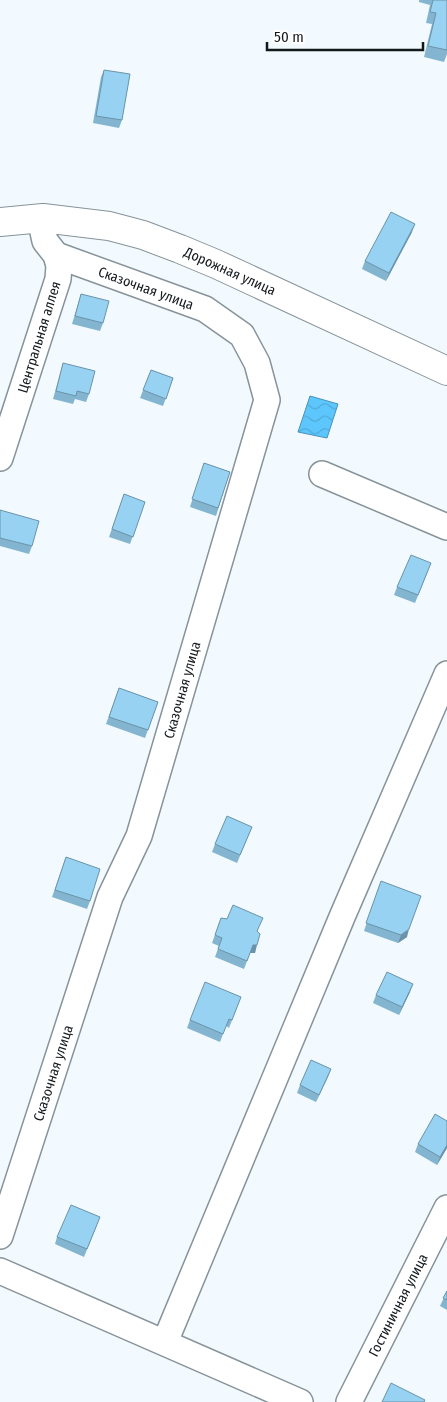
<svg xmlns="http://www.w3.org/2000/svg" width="447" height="1402" font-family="'Fira Sans Condensed',sans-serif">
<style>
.water{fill:url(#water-waves);stroke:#4792b9}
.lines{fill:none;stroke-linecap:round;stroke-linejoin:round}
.street-casing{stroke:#87939a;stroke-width:28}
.secondary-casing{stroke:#87939a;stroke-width:30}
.street{stroke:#fff;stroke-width:25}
.secondary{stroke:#fff;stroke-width:28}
.wall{fill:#83b5d0}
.shaded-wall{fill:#6a93a9}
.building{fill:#98d2f2;stroke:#6a93a9}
.labels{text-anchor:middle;stroke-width:4;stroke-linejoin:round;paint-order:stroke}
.street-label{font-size:14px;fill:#13181b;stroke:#fff}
</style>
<defs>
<pattern id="water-waves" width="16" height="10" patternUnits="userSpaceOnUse" patternTransform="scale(1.25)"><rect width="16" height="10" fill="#5dc7fd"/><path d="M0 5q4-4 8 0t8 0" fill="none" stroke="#50aad8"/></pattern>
</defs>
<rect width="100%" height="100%" fill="#f2faff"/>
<!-- water -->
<polygon class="water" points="310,396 338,404 327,438 298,432"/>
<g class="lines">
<!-- street casing -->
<g class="street-casing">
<g id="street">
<polyline points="0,458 58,279 59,266 56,255 45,241 43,232 43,218"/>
<polyline points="322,474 447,527"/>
<polyline points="0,1236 110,897 139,836 267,400 257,363 242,335 205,309 56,255"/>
<polyline points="0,1271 300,1402"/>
<polyline points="165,1342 342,917 447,674"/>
<polyline points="349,1402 447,1208"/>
</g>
</g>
<!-- secondary casing -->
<g class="secondary-casing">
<polyline id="secondary" points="0,222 43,218 109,226 143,235 180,249 216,264 447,371"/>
</g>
<!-- street -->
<use href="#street" class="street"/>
<!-- secondary -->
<use href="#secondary" class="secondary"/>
</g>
<!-- wall -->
<g class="wall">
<polygon points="419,0 447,0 447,54 444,62 424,57 432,24 426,23 430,5 419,2"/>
<polygon points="104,70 122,120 119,128 93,123 101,77"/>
<polygon points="412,232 386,281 362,269 365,261"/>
<polygon points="81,294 103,323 100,331 72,324"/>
<polygon points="63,363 89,394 86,402 75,399 73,404 53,399"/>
<polygon points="151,370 173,378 163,406 140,398"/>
<polygon points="204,463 230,472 216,516 190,507"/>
<polygon points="124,494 145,502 130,544 109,537"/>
<polygon points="0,510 32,546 29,554 0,546"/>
<polygon points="428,571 415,603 394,595 397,587"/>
<polygon points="119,688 158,702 145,738 106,724"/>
<polygon points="252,827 237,863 212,852 215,844"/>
<polygon points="66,857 90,901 87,909 52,897"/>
<polygon points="381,881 407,937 398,943 364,931"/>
<polygon points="221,918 258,931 255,953 250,953 244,969 215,957 219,946 212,943"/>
<polygon points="410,992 399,1015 373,1003 376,995"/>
<polygon points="241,997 229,1028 226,1026 220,1042 187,1028 190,1020"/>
<polygon points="331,1069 316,1102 297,1093 300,1085"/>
<polygon points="447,1121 447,1148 437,1165 415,1152 418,1144"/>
<polygon points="97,1225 84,1257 55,1244 57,1237"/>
<polygon points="447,1291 447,1310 440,1306"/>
</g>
<!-- shaded-wall -->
<g class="shaded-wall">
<polygon points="415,224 412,232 386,281 389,273"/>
<polygon points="409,929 407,937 398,943 401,935"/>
<polygon points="253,945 257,945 255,953 250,953 244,969"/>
<polygon points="413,984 410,992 399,1015 402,1007"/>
<polygon points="331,1069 328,1077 316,1102 319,1095"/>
<polygon points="447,1145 447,1148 437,1165 440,1157"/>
</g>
<!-- building -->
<g class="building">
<polygon points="433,0 447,0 447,50 428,46 436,13 430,12"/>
<polygon points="104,70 130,74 122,120 96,116"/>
<polygon points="391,212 415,224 389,273 365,261"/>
<polygon points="81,294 109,301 103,323 75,316"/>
<polygon points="63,363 95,371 89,394 77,391 76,396 56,391"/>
<polygon points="151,370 173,378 166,399 143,390"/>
<polygon points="204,463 230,472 218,508 192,499"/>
<polygon points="124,494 145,502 133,537 112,529"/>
<polygon points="0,510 39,521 32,546 0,538"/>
<polygon points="411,555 431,563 418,595 397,587"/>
<polygon points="119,688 158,702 148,730 109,717"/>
<polygon points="227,816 252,827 240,855 215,844"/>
<polygon points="66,857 100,869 90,901 55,890"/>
<polygon points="381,881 421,896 409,929 401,935 366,923"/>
<polygon points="233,905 263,918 257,931 260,934 257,945 253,945 247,961 218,949 222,938 215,935 221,918 227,919"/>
<polygon points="387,972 413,984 402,1007 376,995"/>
<polygon points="205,982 241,997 232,1020 229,1019 223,1034 190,1020"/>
<polygon points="311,1060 331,1069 319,1095 300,1085"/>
<polygon points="435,1114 447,1121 447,1145 440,1157 418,1144"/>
<polygon points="71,1205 100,1217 87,1249 57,1237"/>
<polygon points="447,1291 447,1300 443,1298"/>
<polygon points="391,1383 425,1400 424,1402 382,1402"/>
</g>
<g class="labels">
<!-- street labels -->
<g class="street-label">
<text transform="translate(230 271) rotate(24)" y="5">Дорожная улица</text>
<text transform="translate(146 288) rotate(20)" y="5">Сказочная улица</text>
<text transform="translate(39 337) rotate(-73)" y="5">Центральная аллея</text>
<text transform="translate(182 690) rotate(-74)" y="5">Сказочная улица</text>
<text transform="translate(53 1073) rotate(-72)" y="5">Сказочная улица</text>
<text transform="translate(398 1305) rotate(-63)" y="5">Гостиничная улица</text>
</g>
</g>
<!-- scale -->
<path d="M267 42v8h156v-8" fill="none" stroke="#13181b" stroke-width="2.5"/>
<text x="274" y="42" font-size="15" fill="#13181b" stroke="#ffffff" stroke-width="4" paint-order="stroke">50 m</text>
</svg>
